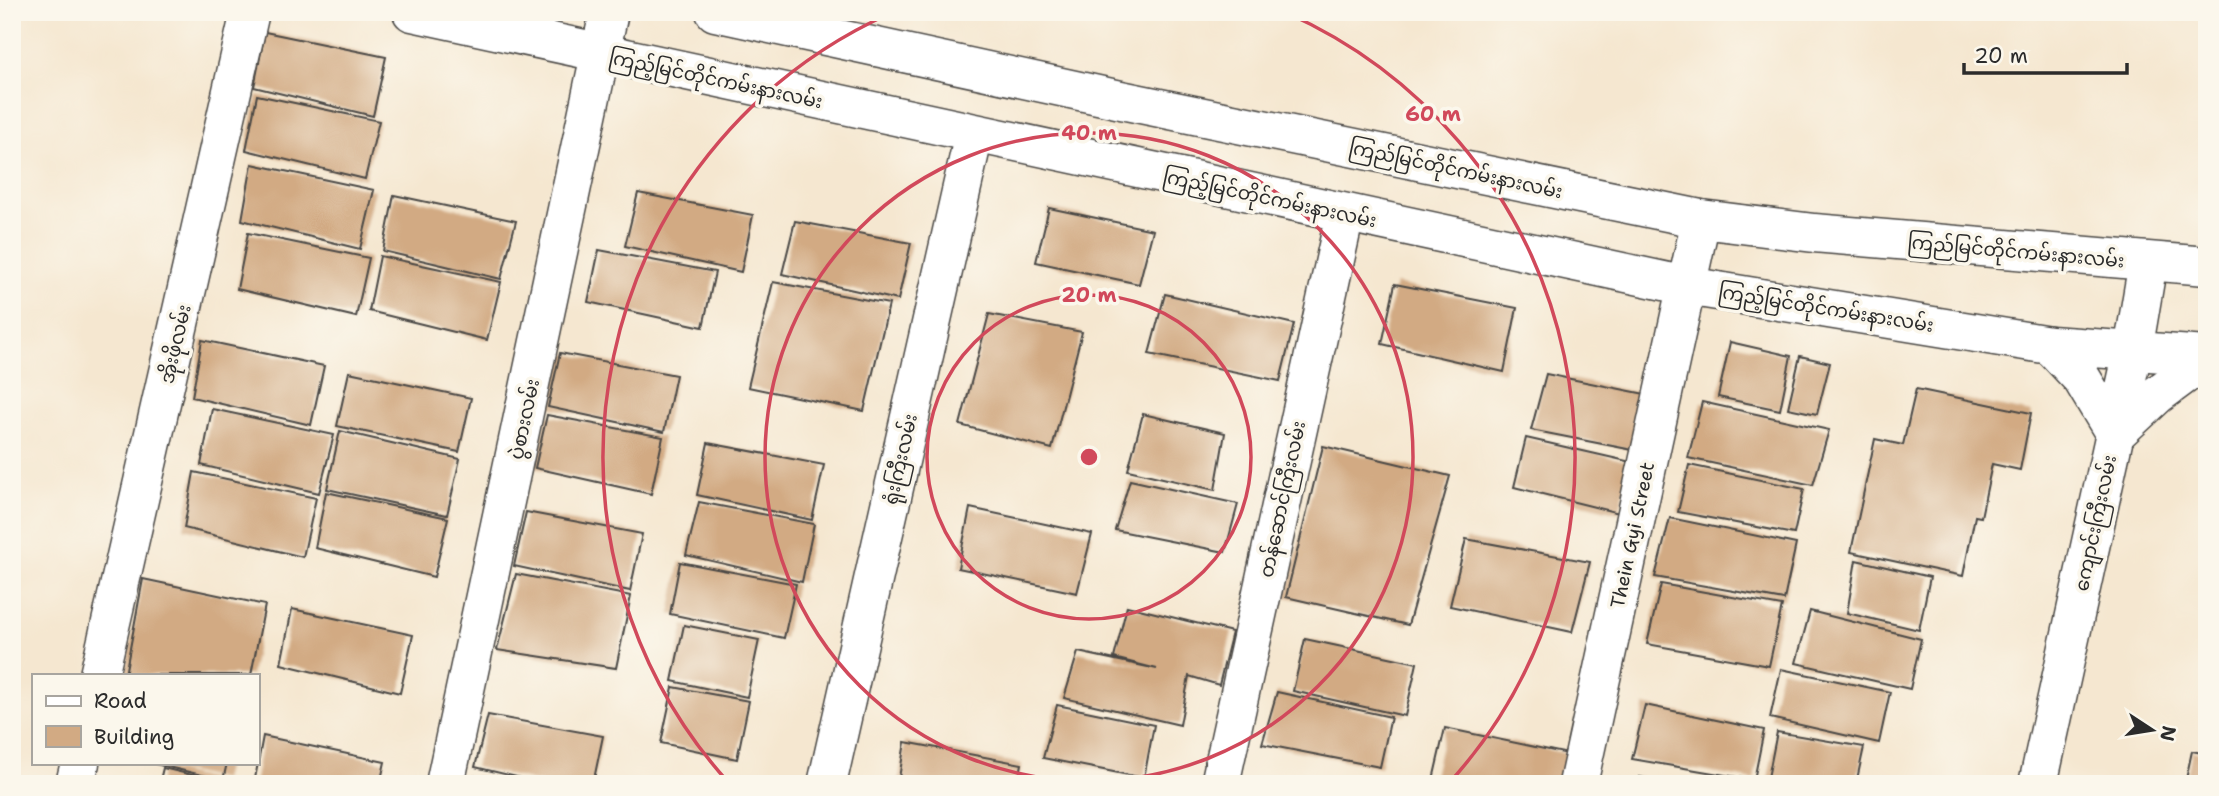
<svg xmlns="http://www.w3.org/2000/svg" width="2219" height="796" font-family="'Shantell Sans','Noto Sans Myanmar',sans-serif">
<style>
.building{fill:#d2aa83}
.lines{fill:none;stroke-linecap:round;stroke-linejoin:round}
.street-casing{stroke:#494744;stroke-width:41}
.secondary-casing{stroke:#494744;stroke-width:41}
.primary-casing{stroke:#494744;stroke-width:41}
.street{stroke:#fff;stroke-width:38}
.secondary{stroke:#fff;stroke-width:38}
.primary{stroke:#fff;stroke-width:38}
.ring{fill:none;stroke:#d1495b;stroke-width:3.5}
.labels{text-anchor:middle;stroke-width:7;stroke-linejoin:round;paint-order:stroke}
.street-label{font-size:19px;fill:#2b2b2b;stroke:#fbf7ec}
.centre{fill:#d1495b;stroke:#fbf7ec;stroke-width:3.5}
.ring-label{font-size:21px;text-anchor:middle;font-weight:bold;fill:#d1495b;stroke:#fbf7ec;stroke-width:7;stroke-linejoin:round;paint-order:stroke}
</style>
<rect width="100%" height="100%" fill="#fbf7ec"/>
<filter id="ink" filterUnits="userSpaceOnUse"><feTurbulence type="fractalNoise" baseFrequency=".0143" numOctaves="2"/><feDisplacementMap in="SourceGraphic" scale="14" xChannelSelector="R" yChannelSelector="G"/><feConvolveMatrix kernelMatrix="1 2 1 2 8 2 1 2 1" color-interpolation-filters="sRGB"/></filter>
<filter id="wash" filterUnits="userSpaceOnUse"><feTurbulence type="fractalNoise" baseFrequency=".00686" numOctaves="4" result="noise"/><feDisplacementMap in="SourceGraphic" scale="28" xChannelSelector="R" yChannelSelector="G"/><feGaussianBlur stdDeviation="1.57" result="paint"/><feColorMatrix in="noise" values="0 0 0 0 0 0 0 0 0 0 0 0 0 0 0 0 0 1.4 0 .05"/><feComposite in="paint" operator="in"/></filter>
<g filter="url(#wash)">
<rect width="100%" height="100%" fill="#f5e7d0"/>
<g id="blocks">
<!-- building -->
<g class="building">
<polygon points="265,32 386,57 373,116 254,87"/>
<polygon points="257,95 379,121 365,179 246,150"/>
<polygon points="252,164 374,190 360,249 242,220"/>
<polygon points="638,193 753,215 741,272 625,246"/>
<polygon points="394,195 516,221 501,279 383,251"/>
<polygon points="1049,208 1153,230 1139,284 1036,262"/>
<polygon points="795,221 911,243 898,300 782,274"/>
<polygon points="248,233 369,258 356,317 237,289"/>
<polygon points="599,250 715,272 703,327 588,302"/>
<polygon points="380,256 501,282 487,340 369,311"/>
<polygon points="773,282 889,304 864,411 748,387"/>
<polygon points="1395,284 1517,308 1504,372 1382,344"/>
<polygon points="1165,294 1294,324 1280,381 1149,354"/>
<polygon points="989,314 1082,332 1052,449 960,425"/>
<polygon points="202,340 324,366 311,425 192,397"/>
<polygon points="1730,342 1791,356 1780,410 1718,397"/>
<polygon points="560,353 676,375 664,432 548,407"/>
<polygon points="1800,356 1830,363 1817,414 1788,408"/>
<polygon points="349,372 471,398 459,452 337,426"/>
<polygon points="1546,374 1650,395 1638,451 1531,430"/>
<polygon points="1916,389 2031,413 2020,470 1992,464 1981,517 1975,516 1963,576 1851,552 1875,439 1903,445"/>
<polygon points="1702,402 1829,430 1813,485 1688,458"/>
<polygon points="212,409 334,435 319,493 201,465"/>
<polygon points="1143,414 1225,433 1215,490 1128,470"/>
<polygon points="547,415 663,437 651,494 535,468"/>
<polygon points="340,431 460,459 447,515 327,489"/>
<polygon points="1526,438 1631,462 1619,513 1514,487"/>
<polygon points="708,443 824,465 812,520 697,495"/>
<polygon points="1323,446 1450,476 1408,625 1286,597"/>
<polygon points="1689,465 1804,489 1794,534 1678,512"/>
<polygon points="194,472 316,498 303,557 184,528"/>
<polygon points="1130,480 1238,504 1225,552 1115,530"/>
<polygon points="326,492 448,518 434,577 315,548"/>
<polygon points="699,502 814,524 802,582 686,555"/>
<polygon points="970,508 1092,534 1077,593 958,568"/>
<polygon points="526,512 642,534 630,591 514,566"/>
<polygon points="1670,518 1796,544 1784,600 1655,577"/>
<polygon points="1466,539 1590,562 1572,632 1450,606"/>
<polygon points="1856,560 1930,577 1919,630 1847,613"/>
<polygon points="680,562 796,584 784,638 670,614"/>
<polygon points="516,574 631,596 616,668 497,650"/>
<polygon points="143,579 265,605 251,675 125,675"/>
<polygon points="1661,584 1782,606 1769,666 1647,644"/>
<polygon points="1127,606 1232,632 1219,685 1189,676 1180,725 1064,698 1078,652 1157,669 1114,658"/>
<polygon points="292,609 413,635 400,693 281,664"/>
<polygon points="1810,611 1921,639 1910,689 1796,663"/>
<polygon points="684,625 759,640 747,697 672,681"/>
<polygon points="1305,639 1417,663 1405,716 1293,691"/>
<polygon points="1781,669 1890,692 1879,743 1770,718"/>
<polygon points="673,687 749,701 737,759 661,743"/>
<polygon points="1277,692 1391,717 1380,767 1262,744"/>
<polygon points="1057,705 1154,725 1144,778 1043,758"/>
<polygon points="1645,705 1764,730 1754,780 1632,759"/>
<polygon points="488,715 603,736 593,784 546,784 475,767"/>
<polygon points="1445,728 1568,754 1561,784 1432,784"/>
<polygon points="1777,732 1864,747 1856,784 1767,783"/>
<polygon points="263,736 385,762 380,784 254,784"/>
<polygon points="905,742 1022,764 1018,784 898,784"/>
<polygon points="2192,751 2207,754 2207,784 2185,784"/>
<polygon points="151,763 227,763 223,780"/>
<polygon points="163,768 221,782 221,784 159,784"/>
<polygon points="475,776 509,782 508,784 473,784"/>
<polygon points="1640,777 1668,783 1668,784 1638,784"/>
</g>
</g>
</g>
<g filter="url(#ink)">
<use href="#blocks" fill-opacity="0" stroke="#494744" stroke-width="2"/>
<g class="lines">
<!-- street casing -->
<g class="street-casing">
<g id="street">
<polyline points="99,675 250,12"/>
<polyline points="75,784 80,763"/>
<polyline points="445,784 609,12"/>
<polyline points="827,784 974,134"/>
<polyline points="1220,784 1345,214"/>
<polyline points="1578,784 1701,219"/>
</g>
</g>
<!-- secondary casing -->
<g class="secondary-casing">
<polyline id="secondary" points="2038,784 2133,351 2148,262"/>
</g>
<!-- primary casing -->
<g class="primary-casing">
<g id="primary">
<polyline points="412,12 1687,286 2050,345 2207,356"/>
<polyline points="715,12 1121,100 1701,219 1814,233 2207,266"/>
<polyline points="2050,345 2082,379 2115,434 2157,395 2207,358"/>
</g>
</g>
<!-- street -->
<use href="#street" class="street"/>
<!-- secondary -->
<use href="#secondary" class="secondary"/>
<!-- primary -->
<use href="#primary" class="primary"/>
</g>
</g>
<!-- distance rings -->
<g class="ring">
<circle cx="1089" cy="457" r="162"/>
<circle cx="1089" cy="457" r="324"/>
<path d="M728 782A486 486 0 0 1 891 13M1287 13A486 486 0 0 1 1450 782"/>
</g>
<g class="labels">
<!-- street labels -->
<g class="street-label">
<text transform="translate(716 79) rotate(12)" y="7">ကြည့်မြင်တိုင်ကမ်းနားလမ်း</text>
<text transform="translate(1456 169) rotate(12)" y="7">ကြည်မြင်တိုင်ကမ်းနားလမ်း</text>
<text transform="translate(1270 198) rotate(12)" y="7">ကြည့်မြင်တိုင်ကမ်းနားလမ်း</text>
<text transform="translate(2016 251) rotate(5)" y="7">ကြည်မြင်တိုင်ကမ်းနားလမ်း</text>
<text transform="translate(1826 308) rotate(9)" y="7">ကြည့်မြင်တိုင်ကမ်းနားလမ်း</text>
<text transform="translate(175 344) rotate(-77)" y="7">အိုးဖိုလမ်း</text>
<text transform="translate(524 419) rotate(-78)" y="7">ပွဲစားလမ်း</text>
<text transform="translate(900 459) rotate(-77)" y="7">ရုံးကြီးလမ်း</text>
<text transform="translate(1282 499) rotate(-78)" y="7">တန်ဆောင်ကြီးလမ်း</text>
<text transform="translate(2095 523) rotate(-78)" y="7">ကျောင်းကြီးလမ်း</text>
<text transform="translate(1632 535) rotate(-78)" y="7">Thein Gyi Street</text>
</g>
</g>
<circle cx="1089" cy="457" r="10" class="centre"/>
<g class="ring-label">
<text x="1433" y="121">60 m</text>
<text x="1089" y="140">40 m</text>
<text x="1089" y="302">20 m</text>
</g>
<!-- margin -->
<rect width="2219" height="796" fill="none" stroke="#fbf7ec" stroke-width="42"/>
<!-- legend -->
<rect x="32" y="674" width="228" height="91" fill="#fbf7ec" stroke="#a8a59f" stroke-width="2"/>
<rect x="46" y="696" width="35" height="10" fill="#ffffff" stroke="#a8a59f" stroke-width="2"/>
<text x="94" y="708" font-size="21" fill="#2b2b2b">Road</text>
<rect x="46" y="726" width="35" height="21" fill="#d2aa83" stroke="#a8a59f" stroke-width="2"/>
<text x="94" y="744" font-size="21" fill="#2b2b2b">Building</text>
<!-- north arrow -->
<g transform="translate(2152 730) rotate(102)" stroke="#fbf7ec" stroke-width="5" paint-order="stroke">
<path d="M0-5L12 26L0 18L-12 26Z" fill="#2b2b2b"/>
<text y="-10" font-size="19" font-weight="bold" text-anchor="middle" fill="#2b2b2b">N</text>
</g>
<!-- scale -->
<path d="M1964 63v10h163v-10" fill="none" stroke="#2b2b2b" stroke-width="3.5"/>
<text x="1974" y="63" font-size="21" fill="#2b2b2b" stroke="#fbf7ec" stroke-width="5" paint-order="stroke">20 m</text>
</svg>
